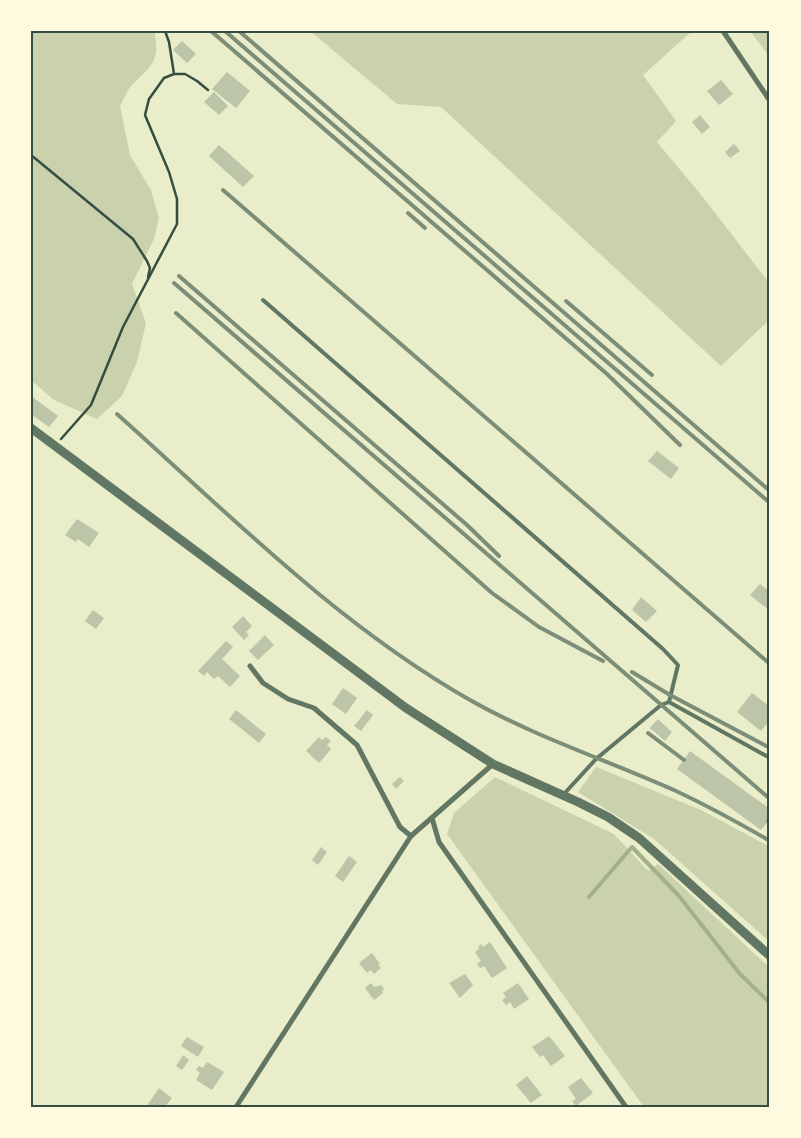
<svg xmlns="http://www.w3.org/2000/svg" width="801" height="1138" font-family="'IBM Plex Sans',sans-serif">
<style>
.green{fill:#cad2ad}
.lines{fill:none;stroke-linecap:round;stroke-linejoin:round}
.stream{stroke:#a3b18a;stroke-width:4}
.building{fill:#bcc5a7}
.path{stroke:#344e41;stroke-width:2.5}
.service{stroke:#617663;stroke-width:4}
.minor{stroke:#617663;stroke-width:5}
.tertiary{stroke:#617663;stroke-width:9}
.rail{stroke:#7c8e77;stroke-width:4}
.neatline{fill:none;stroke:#344e41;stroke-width:2}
</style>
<rect width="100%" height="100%" fill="#e9edc9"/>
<!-- green -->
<g class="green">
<path d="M31 31H154C161 62 151 65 132 85 127 90 124 99 120 106L130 155 151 190 159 218 154 239 132 284 146 323 137 362 122 396 97 419 54 400 31 380Z"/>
<polygon points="310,31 692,31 643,75 676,121 657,142 702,196 770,284 770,319 721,366 441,107 397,104"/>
<polygon points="750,31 770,31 770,57"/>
<polygon points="596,767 701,810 770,847 770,942 654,839 578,792"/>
<polygon points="495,777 614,834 648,871 658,864 770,968 770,1107 644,1107 447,834 454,813"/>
</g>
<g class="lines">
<!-- stream -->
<polyline class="stream" points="589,897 632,847 679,896 740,974 770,1003"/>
</g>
<!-- building -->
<g class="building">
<polygon points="182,41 196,54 187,63 173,50"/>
<polygon points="227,72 250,91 236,108 212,89"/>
<polygon points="721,80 733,94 719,105 707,91"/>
<polygon points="214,92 228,106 219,115 204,102"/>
<polygon points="700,115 710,127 702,134 692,122"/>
<polygon points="734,144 740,151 730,158 725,152"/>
<polygon points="219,145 254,176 243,187 209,156"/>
<polygon points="31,396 58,416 49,427 31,414"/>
<polygon points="657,451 679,468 671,479 648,461"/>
<polygon points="77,519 99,533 89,547 78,539 76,542 65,535"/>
<polygon points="760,584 770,592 770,611 750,595"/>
<polygon points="641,597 657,611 646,622 632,610"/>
<polygon points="93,610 104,618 96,629 85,621"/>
<polygon points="243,616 252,626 246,632 249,635 244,640 232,627"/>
<polygon points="265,635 274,645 258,660 249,651"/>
<polygon points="226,641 233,647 222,659 240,676 230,687 218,676 214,679 207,672 204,676 198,671"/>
<polygon points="343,688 357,698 346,714 332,704"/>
<polygon points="752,693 770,707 770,720 761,731 737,712"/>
<polygon points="236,710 266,734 259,743 229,719"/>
<polygon points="367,710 373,715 361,731 354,726"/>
<polygon points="658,719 672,732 665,741 650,728"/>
<polygon points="319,737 322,740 326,737 331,741 327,745 331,749 319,763 306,751"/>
<polygon points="690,751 770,809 770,819 761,830 677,769"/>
<polygon points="400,777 404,781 396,789 392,784"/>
<polygon points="321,847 327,852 318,865 312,860"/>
<polygon points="349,856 357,862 343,882 335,876"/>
<polygon points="490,942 507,968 492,978 484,966 480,968 477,964 481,961 475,952 479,949 478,947 481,944 483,947"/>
<polygon points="372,953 380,964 378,965 381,968 374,974 371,970 367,973 359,963"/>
<polygon points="465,974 473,985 460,998 449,983"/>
<polygon points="371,983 374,987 381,985 384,989 382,991 383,993 374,1000 365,988"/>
<polygon points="518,983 529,999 514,1009 510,1002 506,1005 502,1000 506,997 503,993"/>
<polygon points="549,1036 565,1056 551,1066 543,1055 540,1057 532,1047"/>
<polygon points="187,1037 204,1047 198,1057 181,1046"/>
<polygon points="183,1055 189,1060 182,1070 176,1066"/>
<polygon points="207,1062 224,1072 212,1090 196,1080 200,1073 196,1070 199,1066 203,1068"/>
<polygon points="527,1076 542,1095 531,1103 516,1085"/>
<polygon points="581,1078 593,1093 576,1106 572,1101 576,1099 568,1087"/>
<polygon points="159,1088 172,1098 165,1107 151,1107 148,1104"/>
</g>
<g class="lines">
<!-- path -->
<g class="path">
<polyline points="165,31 169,42 174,74"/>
<polyline points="31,155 133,239 147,261 150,268 148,277"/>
<polyline points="61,439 91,405 123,327 177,224 177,199 169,172 145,115 149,99 164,78 174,74 185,74 197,81 208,90"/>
</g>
<!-- service -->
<g class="service">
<polyline points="263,300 663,649 678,665 669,702"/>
<polyline points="563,795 596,759 661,705 669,702 770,758"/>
</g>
<!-- minor -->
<g class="minor">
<polyline points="723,31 770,101"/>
<polyline points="250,666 263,683 288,699 314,708 357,745 400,827 411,836"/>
<polyline points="432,818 439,842 626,1107"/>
<polyline points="236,1107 411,836 493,764"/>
</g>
<!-- tertiary -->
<polyline class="tertiary" points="31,428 406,708 493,764 578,802 608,817 639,838 770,956"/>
<!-- rail -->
<g class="rail">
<polyline points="211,31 607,374 680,445"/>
<polyline points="225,31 770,503"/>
<polyline points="239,31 770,491"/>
<polyline points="223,190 770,664"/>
<polyline points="408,213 425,228"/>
<polyline points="179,276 467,525 499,556"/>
<polyline points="174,283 770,799"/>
<polyline points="566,301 652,375"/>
<polyline points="176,313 492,593 539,627 603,661"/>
<path d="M117 414C230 515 337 624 470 700 535 737 607 760 676 791 708 806 739 823 770 841"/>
<polyline points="632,672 670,695 770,748"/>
<polyline points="648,733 684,760"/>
<polyline points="768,821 770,823"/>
</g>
</g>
<!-- border -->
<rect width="801" height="1138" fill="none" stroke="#fefae0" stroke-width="65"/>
<rect x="32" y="32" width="736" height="1074" class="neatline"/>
</svg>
